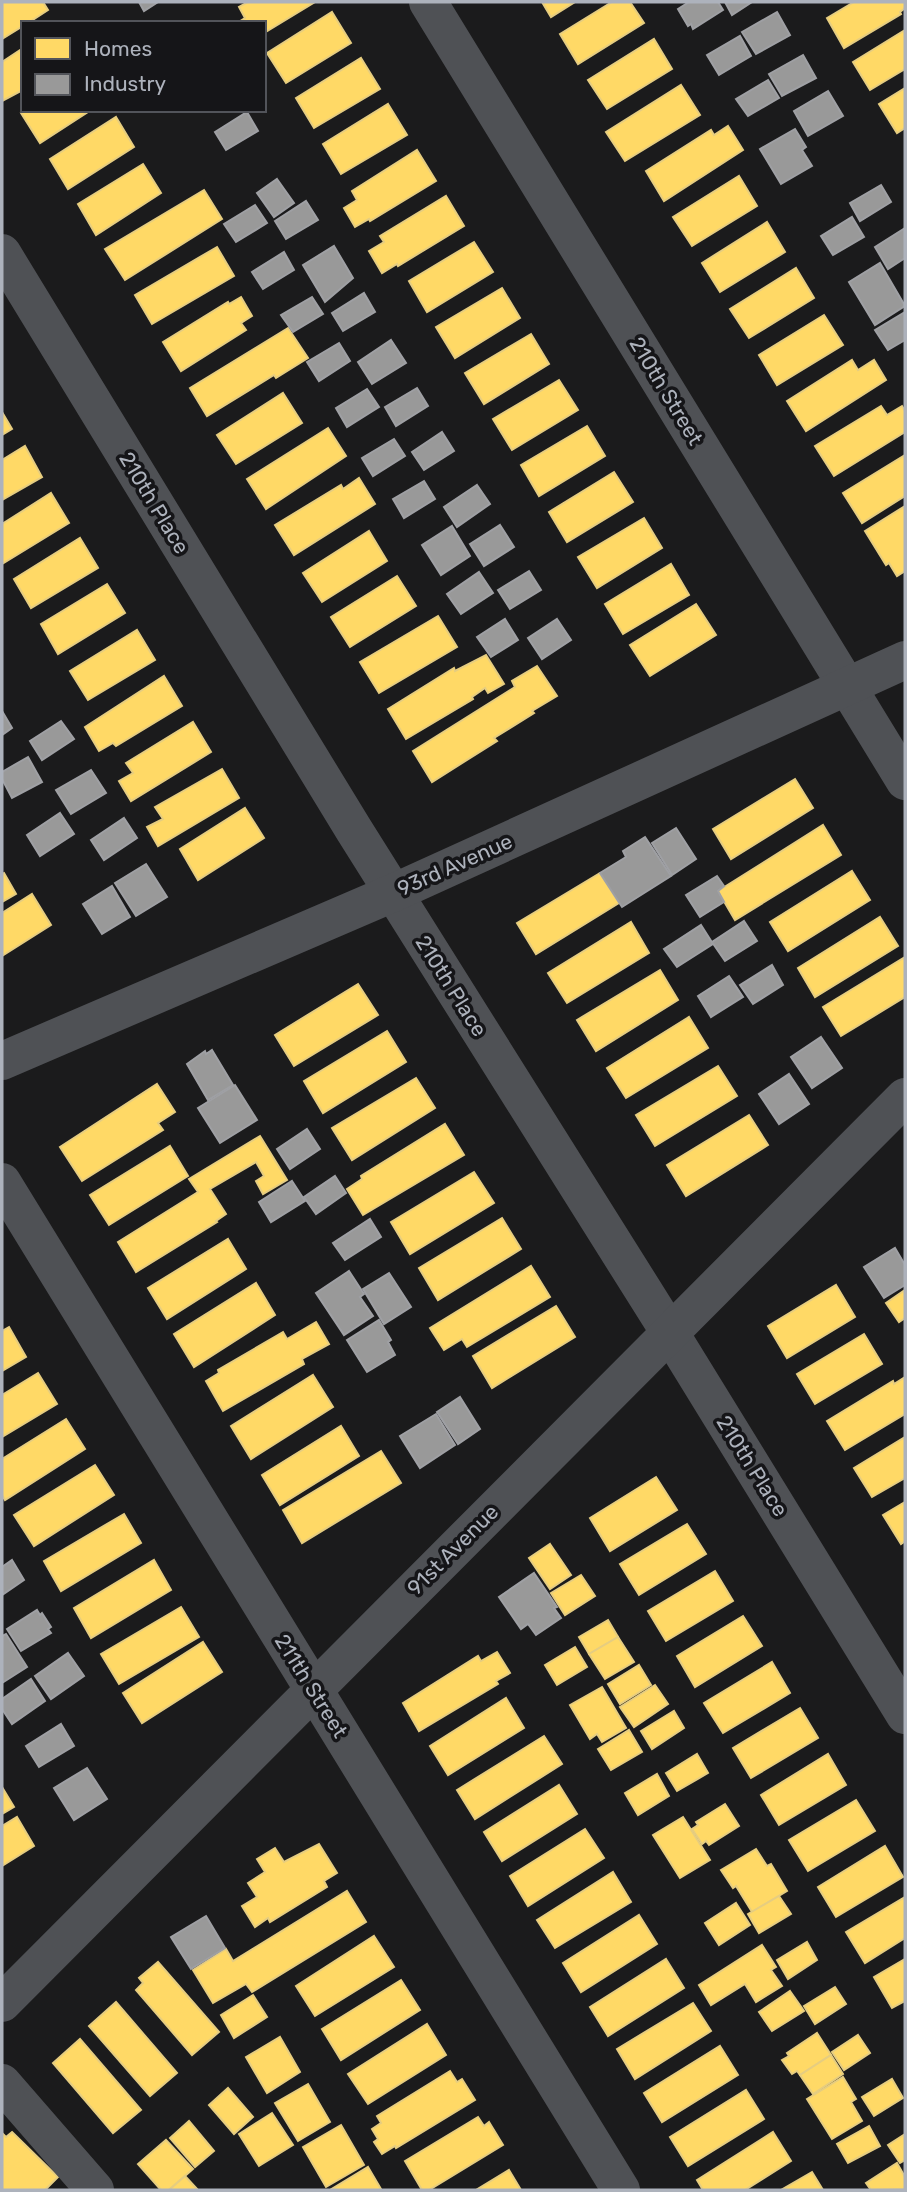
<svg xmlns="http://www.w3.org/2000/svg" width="907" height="2192" font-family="Rubik,sans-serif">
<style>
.homes{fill:#ffd966;stroke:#e6cd80;stroke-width:2}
.industry{fill:#999;stroke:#9fa0a4;stroke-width:2}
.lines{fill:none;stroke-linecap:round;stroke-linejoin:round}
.minor{stroke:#4f5155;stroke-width:38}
.labels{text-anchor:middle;stroke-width:7;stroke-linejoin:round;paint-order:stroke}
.street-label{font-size:21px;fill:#adb2bc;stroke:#151518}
</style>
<rect width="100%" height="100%" fill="#1b1b1c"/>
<!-- homes -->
<g class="homes">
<polygon points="2,2 43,2 48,10 28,23 23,23 23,26 2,39"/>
<polygon points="248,2 315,2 264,33 264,23 237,23 245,18 239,7"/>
<polygon points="542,2 575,2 551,17"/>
<polygon points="612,2 630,2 644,23 578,64 560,34"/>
<polygon points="854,2 905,2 905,8 900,12 901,14 844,48 827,18"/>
<polygon points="332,12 351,43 286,83 267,53"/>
<polygon points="905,30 905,69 870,90 853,62"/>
<polygon points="654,39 672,69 607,109 588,80"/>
<polygon points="23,48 23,90 2,101 2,62"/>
<polygon points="361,58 380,89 314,128 296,98"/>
<polygon points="681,85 700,115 625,161 606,132"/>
<polygon points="905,88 905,128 897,133 879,104"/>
<polygon points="388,104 407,135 341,174 323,144"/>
<polygon points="25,110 91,110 40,143 21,113"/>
<polygon points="116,117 134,147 68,189 50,159"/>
<polygon points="728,126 743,150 664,201 646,171 711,130 714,135"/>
<polygon points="417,150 436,181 370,221 369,219 355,227 344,208 357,200 352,191"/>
<polygon points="143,164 161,193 96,235 78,204"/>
<polygon points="739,176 757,206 692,246 673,217"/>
<polygon points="204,190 222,219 125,280 105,249"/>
<polygon points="446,196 464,226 398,266 397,264 382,273 369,251 384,242 380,236"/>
<polygon points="767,222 785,252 720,292 702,263"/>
<polygon points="474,242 493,272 427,312 409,281"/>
<polygon points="217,247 234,276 152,324 135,295"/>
<polygon points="796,268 814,298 749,338 730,309"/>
<polygon points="502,288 520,318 455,358 436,327"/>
<polygon points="241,297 252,316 241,323 246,330 181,371 163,342 228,302 229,304"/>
<polygon points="824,315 843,345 777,385 759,355"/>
<polygon points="288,328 308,358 276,378 274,375 207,416 190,388"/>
<polygon points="531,334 549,364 484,404 465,373"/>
<polygon points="852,360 858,370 874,360 886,380 806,431 787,401"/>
<polygon points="559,380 578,410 512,450 493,419"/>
<polygon points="283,393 302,423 236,464 217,435"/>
<polygon points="881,406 887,415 902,406 905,411 905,432 834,476 815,446"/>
<polygon points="2,412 12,429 2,435"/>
<polygon points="587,426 605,456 539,496 521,465"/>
<polygon points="328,428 346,456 266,509 247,479"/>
<polygon points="25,446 42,477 2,500 2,460"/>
<polygon points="905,455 905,496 862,523 843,493"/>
<polygon points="614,472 633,502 567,542 549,512"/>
<polygon points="359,478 375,504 294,555 275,525 341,485 343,489"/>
<polygon points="51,493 69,523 2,564 2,524"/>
<polygon points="905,506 905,571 897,576 889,563 886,565 865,531"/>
<polygon points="644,518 662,548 597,588 578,557"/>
<polygon points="369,531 387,561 322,602 303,573"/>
<polygon points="80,538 98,568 31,608 14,579"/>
<polygon points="671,564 689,595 623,634 605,604"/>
<polygon points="397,576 416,606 350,647 331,617"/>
<polygon points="107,584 125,613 58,654 41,624"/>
<polygon points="696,604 716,635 650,676 630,645"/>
<polygon points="438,616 457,647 379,693 360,662"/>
<polygon points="137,630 155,660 88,700 70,671"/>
<polygon points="486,655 504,684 488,693 485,688 472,697 473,699 406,739 388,709 454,668 455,671"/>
<polygon points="537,666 557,696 532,711 534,713 494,738 497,741 432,782 413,751 515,687 512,681"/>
<polygon points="164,676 182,706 116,746 113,743 99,751 85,727"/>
<polygon points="193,722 211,752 131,801 119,781 133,773 126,763"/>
<polygon points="222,769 239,798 158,846 147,827 163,819 155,807"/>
<polygon points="795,779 813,808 731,859 713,829"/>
<polygon points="245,808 264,838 198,880 180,849"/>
<polygon points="823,825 841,855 735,920 718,891"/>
<polygon points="852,871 870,900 788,951 770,922"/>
<polygon points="4,873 16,894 2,902 2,874"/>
<polygon points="600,873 619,903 536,954 517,923"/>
<polygon points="32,894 51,925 2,956 2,913"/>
<polygon points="880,917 898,946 815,997 798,968"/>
<polygon points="631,922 649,953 567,1003 548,973"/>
<polygon points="905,957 905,997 841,1036 823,1007"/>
<polygon points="660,970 678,1000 596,1051 577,1020"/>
<polygon points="358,984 378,1015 294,1066 275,1035"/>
<polygon points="689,1017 708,1048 626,1098 607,1068"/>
<polygon points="387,1031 406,1062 323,1113 304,1081"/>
<polygon points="718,1066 737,1096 655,1146 636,1115"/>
<polygon points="416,1078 435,1108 352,1160 332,1128"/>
<polygon points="157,1084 175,1112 158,1123 163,1130 82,1181 60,1147"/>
<polygon points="749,1115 768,1145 686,1196 667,1165"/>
<polygon points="445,1124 464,1155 363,1215 347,1189 362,1179 361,1176"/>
<polygon points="260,1136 287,1180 263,1194 256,1181 264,1176 256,1162 210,1189 226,1214 216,1221 217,1222 136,1272 118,1242 198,1192 189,1179"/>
<polygon points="170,1146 188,1176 109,1225 90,1195"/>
<polygon points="474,1172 494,1203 410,1254 391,1222"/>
<polygon points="502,1218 521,1249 438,1300 419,1268"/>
<polygon points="228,1239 246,1269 167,1319 148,1288"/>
<polygon points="531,1266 550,1297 467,1347 462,1339 444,1350 430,1328"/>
<polygon points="256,1283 275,1315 194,1367 174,1334"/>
<polygon points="836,1285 855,1317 787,1358 768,1326"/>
<polygon points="905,1290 905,1318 899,1322 886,1303"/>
<polygon points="556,1306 575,1337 492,1388 473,1356"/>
<polygon points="316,1322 329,1344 302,1359 304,1364 223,1411 206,1381 219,1373 218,1370 283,1332 287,1339"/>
<polygon points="9,1327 26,1357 2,1371 2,1331"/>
<polygon points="864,1334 882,1364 815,1404 797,1374"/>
<polygon points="38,1373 57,1404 2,1437 2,1395"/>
<polygon points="313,1375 333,1407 251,1459 231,1426"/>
<polygon points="905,1377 905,1414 845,1450 827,1421 893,1381 894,1384"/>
<polygon points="66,1419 85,1449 5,1500 2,1495 2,1459"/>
<polygon points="341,1426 359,1456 280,1505 262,1475"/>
<polygon points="905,1437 905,1478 872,1497 854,1468"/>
<polygon points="381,1451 401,1483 302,1543 283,1510"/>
<polygon points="95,1465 114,1495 34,1546 14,1515"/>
<polygon points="656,1477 677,1510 610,1551 590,1518"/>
<polygon points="905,1502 905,1541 901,1544 883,1515"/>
<polygon points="124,1514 141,1543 61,1591 44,1561"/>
<polygon points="687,1524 706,1554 639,1595 620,1564"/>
<polygon points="550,1544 571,1575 550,1589 529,1558"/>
<polygon points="154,1560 171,1590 91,1638 74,1608"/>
<polygon points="715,1571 733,1601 666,1641 648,1611"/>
<polygon points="581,1575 595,1596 565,1615 551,1593"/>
<polygon points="181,1607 199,1637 119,1684 101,1654"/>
<polygon points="743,1616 762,1646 695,1687 677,1656"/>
<polygon points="608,1620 618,1637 589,1654 579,1637"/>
<polygon points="618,1637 634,1662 605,1679 589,1654"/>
<polygon points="203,1642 222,1672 142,1723 123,1693"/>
<polygon points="575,1647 587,1667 557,1685 545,1665"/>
<polygon points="497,1652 510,1673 496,1681 498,1684 419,1731 403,1703 478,1656 481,1661"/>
<polygon points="772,1662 790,1693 723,1733 704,1703"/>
<polygon points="639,1665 651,1685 620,1704 608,1684"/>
<polygon points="655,1685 668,1704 634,1727 620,1707"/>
<polygon points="602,1687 626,1728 602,1742 597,1734 590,1739 570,1705"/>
<polygon points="506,1698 524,1728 448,1775 430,1746"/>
<polygon points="800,1708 818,1738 751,1778 733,1748"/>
<polygon points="674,1711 684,1728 652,1749 641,1731"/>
<polygon points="629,1730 642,1752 611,1770 598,1749"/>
<polygon points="544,1736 562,1764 475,1819 457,1790"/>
<polygon points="697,1754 708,1773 677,1791 666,1773"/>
<polygon points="828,1754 846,1785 779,1825 761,1795"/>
<polygon points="657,1774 669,1796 638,1815 625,1793"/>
<polygon points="559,1785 577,1814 502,1861 484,1832"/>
<polygon points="2,1787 14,1807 2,1814"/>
<polygon points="856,1800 875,1831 808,1871 789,1840"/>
<polygon points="725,1804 739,1826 709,1845 706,1841 702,1844 692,1829 698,1825 696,1822"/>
<polygon points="17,1817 34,1846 2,1866 2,1826"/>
<polygon points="683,1817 710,1860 680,1878 653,1835"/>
<polygon points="585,1829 604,1858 528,1906 510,1876"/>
<polygon points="319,1844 337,1873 324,1881 327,1887 270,1922 268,1918 255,1927 242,1906 257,1897 248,1883 265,1872 257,1859 275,1848 284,1862"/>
<polygon points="885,1846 903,1877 836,1917 818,1887"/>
<polygon points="756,1849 767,1866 771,1864 787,1891 752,1912 736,1886 733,1888 721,1870"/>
<polygon points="613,1872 631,1902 555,1948 537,1920"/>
<polygon points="347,1891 366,1922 252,1992 246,1984 213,2003 193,1970 226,1949 233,1961"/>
<polygon points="779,1896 791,1914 759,1933 748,1914"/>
<polygon points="905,1897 905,1938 865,1963 846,1932"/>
<polygon points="736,1903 750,1925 719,1945 705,1923"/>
<polygon points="639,1915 657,1944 581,1992 563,1963"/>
<polygon points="374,1936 394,1967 315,2016 296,1986"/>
<polygon points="807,1942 817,1960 788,1979 777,1960"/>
<polygon points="762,1945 776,1967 771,1970 782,1986 756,2002 745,1984 711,2005 699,1985"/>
<polygon points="666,1959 684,1988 608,2036 590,2007"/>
<polygon points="905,1959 905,2001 892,2008 874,1977"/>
<polygon points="158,1962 219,2032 192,2055 136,1990 143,1983 139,1978"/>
<polygon points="401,1980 420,2010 341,2060 322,2029"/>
<polygon points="835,1987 846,2004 815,2024 804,2006"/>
<polygon points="790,1991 804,2011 772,2031 759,2012"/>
<polygon points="253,1995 267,2017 234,2038 221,2015"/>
<polygon points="116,2002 177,2073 150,2096 89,2026"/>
<polygon points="693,2003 711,2031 635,2079 617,2049"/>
<polygon points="427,2024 446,2055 368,2104 348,2074"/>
<polygon points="817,2033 831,2055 800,2075 797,2071 792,2074 782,2060 789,2056 787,2053"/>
<polygon points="858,2035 870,2053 844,2070 832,2052"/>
<polygon points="280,2037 300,2072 267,2093 246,2057"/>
<polygon points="80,2039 141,2110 113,2133 53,2063"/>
<polygon points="720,2046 738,2075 662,2122 644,2093"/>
<polygon points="831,2055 843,2074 813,2094 800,2075"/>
<polygon points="450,2071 457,2082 462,2079 475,2100 396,2148 395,2146 382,2154 374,2142 378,2139 372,2129 381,2123 377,2116"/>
<polygon points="843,2077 856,2099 851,2102 862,2121 832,2139 807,2099"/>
<polygon points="892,2079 903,2098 874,2116 862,2097"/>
<polygon points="308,2084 330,2122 298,2141 275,2103"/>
<polygon points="228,2088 253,2117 234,2134 209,2105"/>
<polygon points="746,2090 764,2119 688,2166 670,2137"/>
<polygon points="272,2113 293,2145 259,2166 239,2134"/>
<polygon points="478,2117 484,2126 489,2122 503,2145 429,2190 422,2190 405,2161"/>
<polygon points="189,2121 214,2151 195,2167 170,2138"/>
<polygon points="341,2125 364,2165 326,2187 303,2147"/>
<polygon points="869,2126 880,2146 848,2163 837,2144"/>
<polygon points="12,2132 58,2177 45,2190 2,2190 2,2133 6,2137"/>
<polygon points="773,2132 791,2161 745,2190 703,2190 697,2180"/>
<polygon points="905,2134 905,2160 900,2163 888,2145"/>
<polygon points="166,2140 193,2169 169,2190 161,2190 138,2164"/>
<polygon points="897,2163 905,2177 905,2189 871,2190 866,2183"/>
<polygon points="368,2167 381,2189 379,2190 330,2190"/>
<polygon points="509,2170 521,2190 476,2190"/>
<polygon points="812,2172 823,2190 781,2190"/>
<polygon points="185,2176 198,2190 169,2190"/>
</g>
<!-- industry -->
<g class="industry">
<polygon points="139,2 158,2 144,11"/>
<polygon points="689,2 718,2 723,10 693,29 691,24 688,26 678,9"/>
<polygon points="725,2 752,2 732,15"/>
<polygon points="777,12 790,35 756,54 742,32"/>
<polygon points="740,36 751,56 719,75 707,55"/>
<polygon points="803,55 816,78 782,96 769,74"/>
<polygon points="768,80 779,98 748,116 736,99"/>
<polygon points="828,91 843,116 808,136 794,111"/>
<polygon points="247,112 258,131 226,150 215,132"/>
<polygon points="795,129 806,147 802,150 812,166 781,184 760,149"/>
<polygon points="277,179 294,203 274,217 257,193"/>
<polygon points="881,185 891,202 860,221 850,203"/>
<polygon points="306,201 318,220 286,239 275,221"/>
<polygon points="255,205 267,223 236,242 224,224"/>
<polygon points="852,217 864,237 833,255 821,236"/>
<polygon points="905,228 905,258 888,269 875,247"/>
<polygon points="334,246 353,278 325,302 303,265"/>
<polygon points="284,252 294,270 263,289 252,272"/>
<polygon points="880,263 905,306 875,325 849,282"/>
<polygon points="364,293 375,312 343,331 332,313"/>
<polygon points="312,297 323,314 293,332 281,315"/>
<polygon points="905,312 905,340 888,350 875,330"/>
<polygon points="391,340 406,363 372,384 358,362"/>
<polygon points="339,343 350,361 319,381 307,362"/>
<polygon points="417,388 428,406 396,426 385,407"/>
<polygon points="367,389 379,407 347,427 336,408"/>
<polygon points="442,432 454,451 424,470 412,452"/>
<polygon points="394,439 405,456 373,476 362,458"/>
<polygon points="424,481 435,499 404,518 393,499"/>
<polygon points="477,485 490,504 457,527 444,507"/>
<polygon points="500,525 514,547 484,566 470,544"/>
<polygon points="452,526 470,556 441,575 422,545"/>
<polygon points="529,571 541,590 510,609 498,590"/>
<polygon points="479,572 493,593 461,614 447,594"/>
<polygon points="505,619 518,640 491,657 477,637"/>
<polygon points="557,619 571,640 542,659 528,638"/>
<polygon points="2,711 12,728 2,735"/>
<polygon points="61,721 74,739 42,760 30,741"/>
<polygon points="28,757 42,782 12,798 2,779 2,772"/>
<polygon points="91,770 106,793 71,814 56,790"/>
<polygon points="60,813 74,834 40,856 27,835"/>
<polygon points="124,818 137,838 104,860 91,840"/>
<polygon points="676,828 696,859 672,875 652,843"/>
<polygon points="645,837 671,876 622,907 600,873 626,857 623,851"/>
<polygon points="146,864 167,897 136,916 115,883"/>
<polygon points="717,876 724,886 718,891 724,902 700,917 686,895"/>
<polygon points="112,886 130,917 102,934 83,904"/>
<polygon points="744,921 757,941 725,961 712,942"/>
<polygon points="701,925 713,944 677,967 664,949"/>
<polygon points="772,965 783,985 753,1004 740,985"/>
<polygon points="729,976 743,997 711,1017 698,996"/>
<polygon points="821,1037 842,1068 812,1088 791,1057"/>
<polygon points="212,1050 233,1085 208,1100 187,1064 205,1051 206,1054"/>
<polygon points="789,1074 809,1104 779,1124 759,1094"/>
<polygon points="235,1085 257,1120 220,1143 198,1108"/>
<polygon points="307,1129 320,1149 290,1169 277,1149"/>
<polygon points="335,1176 346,1193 316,1214 304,1197"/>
<polygon points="292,1181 305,1201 271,1222 259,1202"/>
<polygon points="370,1219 381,1237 345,1260 333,1243"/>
<polygon points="895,1248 905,1265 905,1285 884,1298 864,1267"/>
<polygon points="349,1271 364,1294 360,1297 373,1316 344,1335 316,1293"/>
<polygon points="389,1273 411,1307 384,1324 363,1289"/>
<polygon points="379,1320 391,1340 388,1342 395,1355 367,1372 347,1340"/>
<polygon points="460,1397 480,1429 458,1444 437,1412"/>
<polygon points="436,1414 455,1445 420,1468 400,1436"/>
<polygon points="12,1560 24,1580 2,1595 2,1567"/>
<polygon points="534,1573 557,1607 554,1608 561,1618 536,1635 528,1624 521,1629 499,1597"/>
<polygon points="37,1610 40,1615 42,1613 51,1627 48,1629 51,1633 21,1651 7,1629"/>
<polygon points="6,1634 27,1667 2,1683 2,1636"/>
<polygon points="68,1653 84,1676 51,1699 35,1676"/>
<polygon points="31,1679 45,1701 12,1724 2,1709 2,1699"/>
<polygon points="61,1724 74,1746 39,1767 26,1746"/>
<polygon points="87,1768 107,1799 74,1820 54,1788"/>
<polygon points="206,1916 225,1948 191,1969 171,1937"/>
</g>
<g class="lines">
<!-- minor -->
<g class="minor">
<polyline points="428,2 905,781"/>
<polyline points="2,253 354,830 670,1333 905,1715"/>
<polyline points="2,1061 393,893 905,660"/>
<polyline points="2,1182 621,2190"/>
<polyline points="2,2003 905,1097"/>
<polyline points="2,2083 95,2190"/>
</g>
</g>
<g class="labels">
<!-- street labels -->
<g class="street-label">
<text transform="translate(666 391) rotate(59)" y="7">210th Street</text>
<text transform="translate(154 503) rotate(59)" y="7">210th Place</text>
<text transform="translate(455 865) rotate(-24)" y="7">93rd Avenue</text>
<text transform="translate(451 986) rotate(58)" y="7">210th Place</text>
<text transform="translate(752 1466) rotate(58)" y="7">210th Place</text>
<text transform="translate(453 1550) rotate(-45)" y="7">91st Avenue</text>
<text transform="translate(311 1686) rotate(58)" y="7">211th Street</text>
</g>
</g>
<!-- border -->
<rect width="907" height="2192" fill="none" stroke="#adb2bc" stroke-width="7"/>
<!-- legend -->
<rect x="21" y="21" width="245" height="91" fill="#151518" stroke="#52545a" stroke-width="2"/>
<rect x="35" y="38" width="35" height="21" fill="#ffd966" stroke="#52545a" stroke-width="2"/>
<text x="84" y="56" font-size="21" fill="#adb2bc">Homes</text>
<rect x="35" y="74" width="35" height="21" fill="#999999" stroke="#52545a" stroke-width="2"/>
<text x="84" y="91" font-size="21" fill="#adb2bc">Industry</text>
</svg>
